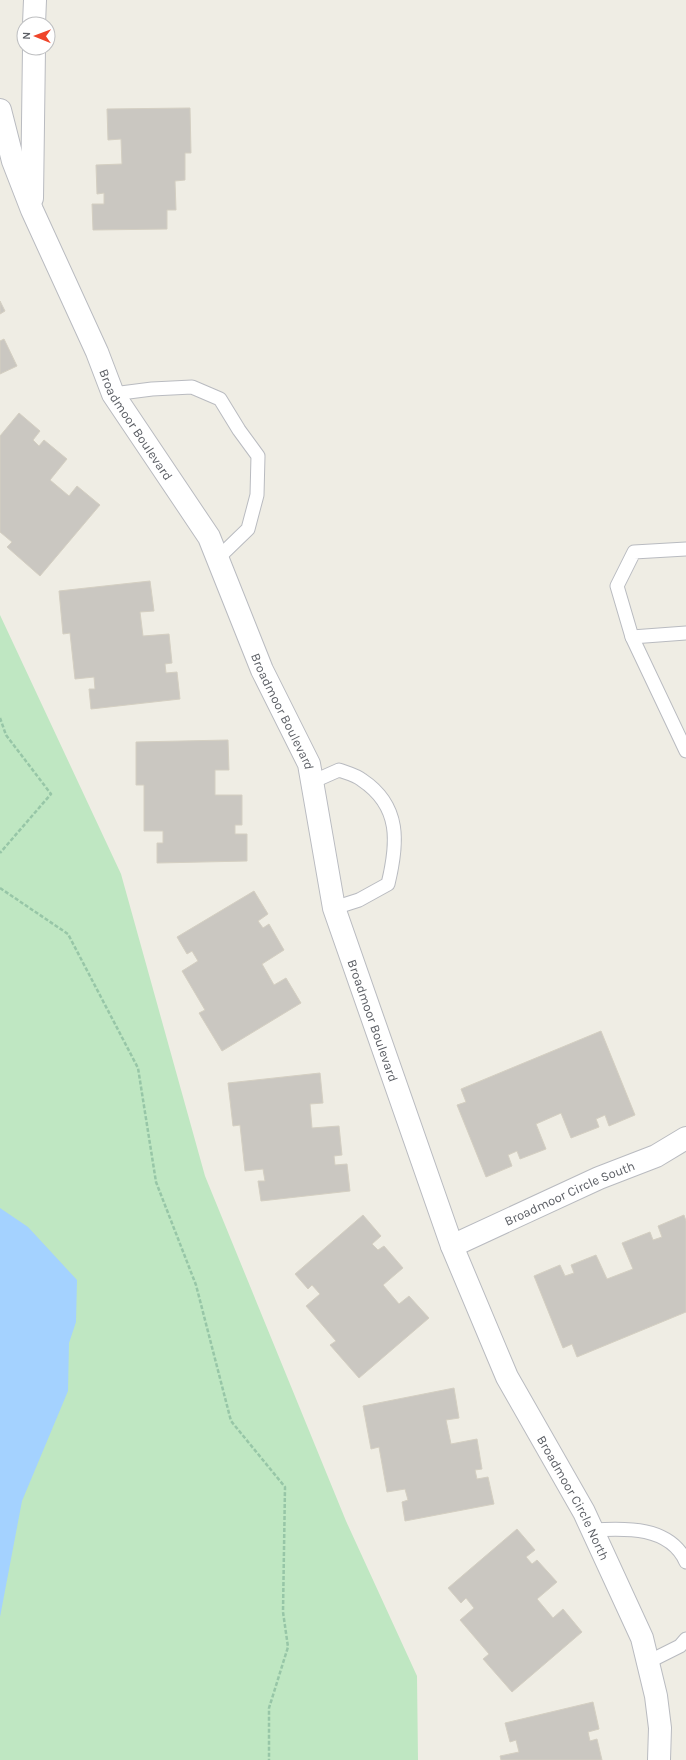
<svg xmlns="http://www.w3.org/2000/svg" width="686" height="1760" font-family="Karla,sans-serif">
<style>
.green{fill:#bfe7c2}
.water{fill:#a4d2ff}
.building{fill:#cac7c1;stroke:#d4cfc2}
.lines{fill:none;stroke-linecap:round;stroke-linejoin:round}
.service-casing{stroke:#b9bbc0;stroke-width:15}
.minor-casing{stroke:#b9bbc0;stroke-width:24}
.path{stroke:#97c6a7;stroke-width:2.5;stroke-dasharray:4 2;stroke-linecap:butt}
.service{stroke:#fff;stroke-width:13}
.minor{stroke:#fff;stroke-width:22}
.labels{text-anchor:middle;stroke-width:3;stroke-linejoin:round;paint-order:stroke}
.street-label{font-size:13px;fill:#5c5f65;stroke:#fff}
</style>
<rect width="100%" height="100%" fill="#efede4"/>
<!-- green -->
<polygon class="green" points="0,615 121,874 205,1176 346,1521 417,1676 418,1760 0,1760"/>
<!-- water -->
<polygon class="water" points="0,1208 28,1227 77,1280 76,1322 69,1343 68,1391 22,1501 0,1617"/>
<!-- building -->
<g class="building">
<polygon points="190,108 191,153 185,153 185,180 175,181 176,210 167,210 167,229 93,230 92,204 104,204 104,193 97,194 96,165 122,164 121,139 108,140 107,109"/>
<polygon points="0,301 5,311 0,314"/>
<polygon points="4,339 17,366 0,374 0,341"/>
<polygon points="19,413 40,431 33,440 39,446 44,440 67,459 50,480 69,496 77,486 100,505 40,576 7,547 12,542 0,532 0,436"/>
<polygon points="150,581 154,611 140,612 143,636 169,634 172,663 165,664 166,673 177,672 180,699 91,709 89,689 95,689 94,677 75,679 70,633 63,634 59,591"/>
<polygon points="228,740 229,770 215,770 215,795 242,795 242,825 235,825 235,834 247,834 247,861 157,863 157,843 163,843 163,831 144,831 144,785 136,785 136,742"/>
<polygon points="254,891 268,914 258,921 263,928 269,924 284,950 262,964 274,985 286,978 301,1003 222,1051 199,1013 205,1010 182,971 198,961 192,951 187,954 177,937"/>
<polygon points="601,1031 635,1115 609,1126 605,1115 596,1119 599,1127 571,1138 561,1113 536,1124 546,1149 520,1159 517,1151 508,1155 512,1166 486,1177 457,1105 466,1102 461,1089"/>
<polygon points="320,1073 323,1103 310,1104 312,1128 339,1126 342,1155 334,1156 335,1165 347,1164 350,1191 261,1201 258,1181 265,1181 263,1169 245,1171 240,1125 233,1126 228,1083"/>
<polygon points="363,1215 381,1236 372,1244 378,1250 384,1246 403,1268 383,1285 399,1304 409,1296 429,1318 359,1378 330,1345 336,1341 306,1306 320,1294 312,1285 308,1289 295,1274"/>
<polygon points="684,1215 686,1221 686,1312 577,1357 572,1344 563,1348 534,1276 560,1265 565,1276 574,1273 571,1265 596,1255 607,1279 633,1269 622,1243 650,1232 653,1240 662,1237 658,1226"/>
<polygon points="454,1388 459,1418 446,1420 451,1444 477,1439 482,1469 475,1470 477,1479 488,1477 494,1504 405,1521 402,1502 408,1500 405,1489 387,1492 379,1447 371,1449 363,1406"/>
<polygon points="517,1529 535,1550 526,1557 532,1564 537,1560 557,1582 537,1599 553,1618 563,1609 582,1632 512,1692 483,1659 489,1654 460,1620 474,1608 466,1598 461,1603 448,1588"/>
<polygon points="593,1702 599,1729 588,1732 590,1741 597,1739 602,1760 501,1760 500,1756 519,1752 516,1740 510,1742 505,1723"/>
</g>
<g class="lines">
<!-- service casing -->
<g class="service-casing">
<g id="service">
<polyline points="113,394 152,389 192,387 220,399 239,430 258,456 257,495 248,529 217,559"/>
<polyline points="686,549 634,552 617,586 632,637 686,751"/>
<polyline points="632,637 686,633"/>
<path d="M312 782 339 770C347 773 356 775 362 780 401 806 398 843 388 884L359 900 334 908"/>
<path d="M593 1530C625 1528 670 1526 686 1562"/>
<polyline points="648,1662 680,1646 686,1639"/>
</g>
</g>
<!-- minor casing -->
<g class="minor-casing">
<g id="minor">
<polyline points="34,24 35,0"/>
<path id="s1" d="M0 110 13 161 32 210 97 352 113 394 209 537 262 670 309 764 334 908 452 1246 507 1377 584 1512 642 1638 656 1696 660 1728 659 1760"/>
<polyline points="32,198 34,48"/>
<path id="s2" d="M452 1246 599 1178 656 1156 686 1138"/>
</g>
</g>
<!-- path -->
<g class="path">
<polyline points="0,718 6,735 51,794 0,853"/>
<polyline points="0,888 68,934 138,1068 156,1182 196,1285 231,1421 285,1487 283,1612 288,1647 269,1708 269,1760"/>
</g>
<!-- service -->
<use href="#service" class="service"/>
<!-- minor -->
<use href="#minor" class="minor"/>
</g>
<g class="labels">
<!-- street labels -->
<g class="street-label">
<text dy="5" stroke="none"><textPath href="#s1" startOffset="344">Broadmoor Boulevard</textPath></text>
<text dy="5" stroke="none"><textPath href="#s1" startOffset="668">Broadmoor Boulevard</textPath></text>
<text dy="5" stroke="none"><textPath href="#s1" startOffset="992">Broadmoor Boulevard</textPath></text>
<text dy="5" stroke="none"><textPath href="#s2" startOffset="129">Broadmoor Circle South</textPath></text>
<text dy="5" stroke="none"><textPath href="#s1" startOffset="1511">Broadmoor Circle North</textPath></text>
</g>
</g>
<!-- north arrow -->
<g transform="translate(36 36) rotate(271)"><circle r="19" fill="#ffffff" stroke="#bebfc1"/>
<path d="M0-3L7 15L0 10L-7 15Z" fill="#ef452a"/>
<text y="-6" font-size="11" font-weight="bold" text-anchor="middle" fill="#5c5f65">N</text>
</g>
</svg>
